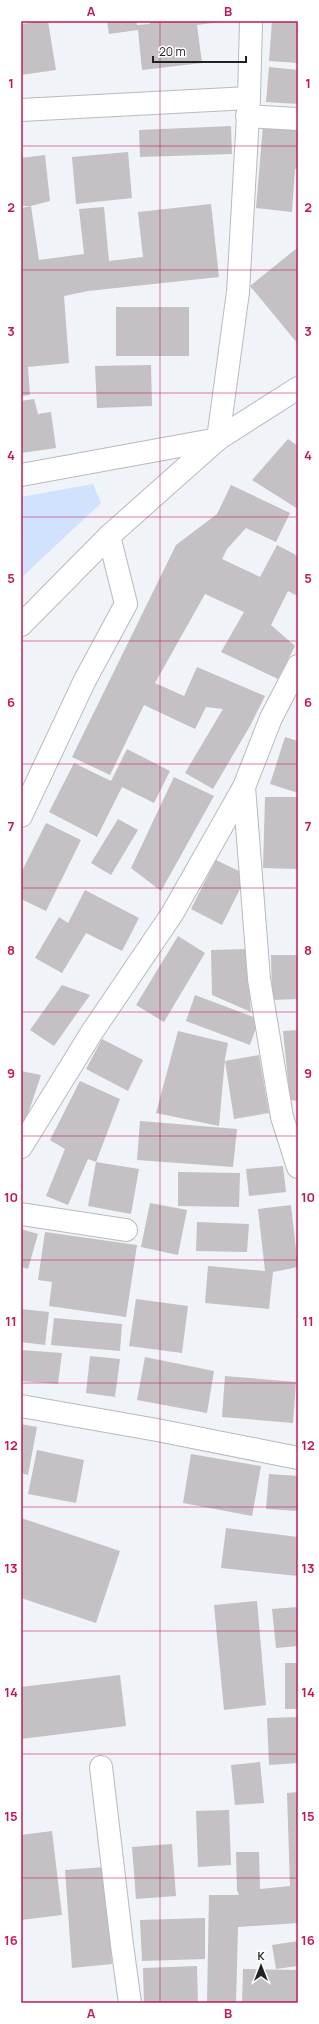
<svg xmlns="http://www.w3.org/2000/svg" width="319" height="2024" font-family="Manrope,sans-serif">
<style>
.green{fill:#d1e2fe}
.building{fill:#c4c0c4}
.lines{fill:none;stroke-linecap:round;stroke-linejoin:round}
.minor-casing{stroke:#b7babf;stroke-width:24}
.tertiary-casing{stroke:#b7babf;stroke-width:24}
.secondary-casing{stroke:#b7babf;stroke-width:24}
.minor{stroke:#fff;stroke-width:22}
.tertiary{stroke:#fff;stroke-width:22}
.secondary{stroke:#fff;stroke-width:22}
.grid{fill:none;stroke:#c2185b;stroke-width:1;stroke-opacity:0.55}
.neatline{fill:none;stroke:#c2185b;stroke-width:1.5}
.grid-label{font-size:13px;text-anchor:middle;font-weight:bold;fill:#c2185b}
</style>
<rect width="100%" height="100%" fill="#f0f3f8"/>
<!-- green -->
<polygon class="green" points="93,484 101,503 21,578 21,497"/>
<!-- building -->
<g class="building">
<polygon points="42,21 48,21 56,70 21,75 21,24"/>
<polygon points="107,21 136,21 137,25 150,24 149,21 220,22 197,25 202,63 142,70 138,30 109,34"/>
<polygon points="272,21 298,21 298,63 269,61"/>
<polygon points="269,67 298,70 298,104 266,102"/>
<polygon points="263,125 298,128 298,169 295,169 292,212 256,208"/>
<polygon points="231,126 232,154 140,157 139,130"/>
<polygon points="128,152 132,198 76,204 72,157"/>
<polygon points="45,155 50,201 31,206 39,260 84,254 79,209 104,207 109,261 143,257 138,212 211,204 219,277 88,291 64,296 69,363 28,367 30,395 21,396 21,208 31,206 21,206 21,158"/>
<polygon points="297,248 298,249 298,344 250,286"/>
<rect x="116" y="307" width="73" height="49"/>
<polygon points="151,365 152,406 97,408 95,366"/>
<polygon points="34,399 38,414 51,412 56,448 21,453 21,401"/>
<polygon points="288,439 298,446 298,509 252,480"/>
<polygon points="231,485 290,513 276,542 246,528 227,549 222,559 260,577 277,545 298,556 298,596 288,591 271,625 295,646 278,679 221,652 244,612 205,594 155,683 184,696 197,667 265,696 250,726 213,789 185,773 223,709 206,707 195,729 144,705 110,775 72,757 176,545 217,514"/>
<polygon points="285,737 298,741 298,793 270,784"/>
<polygon points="127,749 170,771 154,803 122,787 97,837 49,812 74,763 111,781"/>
<polygon points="174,777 214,796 161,891 131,868"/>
<polygon points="265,797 298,797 298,869 263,868"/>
<polygon points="118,819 138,830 111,875 91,863"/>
<polygon points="46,823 81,840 46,911 21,899 21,873"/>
<polygon points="216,860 247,875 222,925 191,909"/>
<polygon points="85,890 139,918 122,951 86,933 62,973 35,958 59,917 68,923"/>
<polygon points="178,936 205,953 164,1022 136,1005"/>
<polygon points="246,949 251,1012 212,995 211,950"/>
<polygon points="271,955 298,955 298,999 272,1000"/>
<polygon points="62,985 90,995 54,1046 30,1030"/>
<polygon points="195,995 259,1019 250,1045 186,1021"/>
<polygon points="298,1030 298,1101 290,1100 283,1031"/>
<polygon points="178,1031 228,1043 225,1059 219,1126 156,1113"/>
<polygon points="102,1039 143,1060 128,1091 86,1069"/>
<polygon points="259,1055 269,1113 234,1119 225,1061"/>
<polygon points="21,1071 41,1075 25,1123 21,1122"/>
<polygon points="80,1081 120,1099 96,1162 139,1169 131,1214 88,1206 96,1162 88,1159 68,1205 46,1196 65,1149 50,1140"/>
<polygon points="140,1121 237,1129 233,1167 137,1160"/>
<polygon points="283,1166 286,1192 249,1196 246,1169"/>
<polygon points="178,1172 240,1173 239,1207 178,1206"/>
<polygon points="150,1203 187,1210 178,1255 141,1247"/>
<polygon points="291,1205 298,1267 273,1272 269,1309 205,1303 208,1266 265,1271 258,1209"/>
<polygon points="197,1222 249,1224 247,1252 196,1251"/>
<polygon points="21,1229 38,1234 28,1269 21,1267"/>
<polygon points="45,1232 137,1245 126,1317 49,1306 52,1282 38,1280"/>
<polygon points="136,1299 188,1306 182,1353 129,1346"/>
<polygon points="21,1309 49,1312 45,1345 21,1342"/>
<polygon points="54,1318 122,1324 120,1351 51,1345"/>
<polygon points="21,1350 62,1353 58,1384 21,1381"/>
<polygon points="90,1356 120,1359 115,1397 86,1393"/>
<polygon points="145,1357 214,1371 207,1413 137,1400"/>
<polygon points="225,1376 296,1382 293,1423 222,1417"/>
<polygon points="21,1424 37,1427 28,1475 21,1473"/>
<polygon points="37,1450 84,1460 76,1503 28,1494"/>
<polygon points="191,1454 261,1466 252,1516 183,1503"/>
<polygon points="269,1474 298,1476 298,1511 266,1509"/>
<polygon points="21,1518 120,1551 96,1623 21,1598"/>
<polygon points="226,1528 298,1537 298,1576 221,1568"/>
<polygon points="257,1601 266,1705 224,1710 214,1605"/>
<polygon points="298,1607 298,1646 276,1648 272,1609"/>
<rect x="285" y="1663" width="13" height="46"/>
<polygon points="120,1675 126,1726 21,1739 21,1687"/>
<polygon points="298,1717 298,1763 269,1765 267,1718"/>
<polygon points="260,1762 264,1803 235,1805 231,1765"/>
<polygon points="298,1792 298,1923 238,1927 236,2003 207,2003 209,1895 239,1895 237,1890 236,1852 259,1852 260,1889 290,1886 287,1793"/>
<polygon points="229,1810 231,1865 198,1867 196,1811"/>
<polygon points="52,1831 62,1915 21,1920 21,1835"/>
<polygon points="172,1844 176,1896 136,1899 132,1847"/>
<polygon points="105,1867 112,1964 72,1968 65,1870"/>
<polygon points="205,1918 205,1959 142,1961 140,1920"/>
<polygon points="298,1941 298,1966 276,1969 272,1945"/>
<polygon points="197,1966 198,2003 144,2003 143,1968"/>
<polygon points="243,1969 298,1970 298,2003 242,2003"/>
</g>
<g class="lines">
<!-- minor casing -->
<g class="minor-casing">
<g id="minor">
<polyline points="21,110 249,98"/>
<polyline points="247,116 298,119"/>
<polyline points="21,475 218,439 238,292 249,98 251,21"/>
<polyline points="244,787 259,979 282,1117 298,1167"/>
<polyline points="21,816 85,680 126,604 109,536"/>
<polyline points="21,1147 92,1032 172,914 244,787 271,718 298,666"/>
<polyline points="21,1214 126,1230"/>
<polyline points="101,1767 122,1945 130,2003"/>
</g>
</g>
<!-- tertiary casing -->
<g class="tertiary-casing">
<polyline id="tertiary" points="21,1406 157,1430 298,1458"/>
</g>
<!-- secondary casing -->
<g class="secondary-casing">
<polyline id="secondary" points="21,625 109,536 218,439 298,388"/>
</g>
<!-- minor -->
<use href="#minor" class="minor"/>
<!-- tertiary -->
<use href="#tertiary" class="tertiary"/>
<!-- secondary -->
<use href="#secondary" class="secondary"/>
</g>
<!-- grid -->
<path class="grid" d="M160 21V2003M21 146H298M21 270H298M21 393H298M21 517H298M21 641H298M21 764H298M21 888H298M21 1012H298M21 1136H298M21 1260H298M21 1383H298M21 1507H298M21 1631H298M21 1754H298M21 1878H298"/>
<!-- border -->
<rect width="319" height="2024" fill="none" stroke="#ffffff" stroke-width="44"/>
<!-- north arrow -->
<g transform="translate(261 1966)" stroke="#ffffff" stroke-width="3" paint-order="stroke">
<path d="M0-3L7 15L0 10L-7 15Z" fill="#212224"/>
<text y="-6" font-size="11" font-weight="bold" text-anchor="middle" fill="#212224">K</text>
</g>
<!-- scale -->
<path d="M153 56v6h93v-6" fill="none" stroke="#212224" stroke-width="2"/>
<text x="159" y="56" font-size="12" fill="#212224" stroke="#ffffff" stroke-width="3" paint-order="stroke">20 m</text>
<rect x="22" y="22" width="275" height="1980" class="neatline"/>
<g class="grid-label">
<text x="91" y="16">A</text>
<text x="228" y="16">B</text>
<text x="11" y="88">1</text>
<text x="308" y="88">1</text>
<text x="11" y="212">2</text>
<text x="308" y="212">2</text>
<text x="11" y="336">3</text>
<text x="308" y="336">3</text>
<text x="11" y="460">4</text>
<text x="308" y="460">4</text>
<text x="11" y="583">5</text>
<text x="308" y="583">5</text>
<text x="11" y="707">6</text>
<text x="308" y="707">6</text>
<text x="11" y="831">7</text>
<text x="308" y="831">7</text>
<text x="11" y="955">8</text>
<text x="308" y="955">8</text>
<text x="11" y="1078">9</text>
<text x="308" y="1078">9</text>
<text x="11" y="1202">10</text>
<text x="308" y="1202">10</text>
<text x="11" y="1326">11</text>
<text x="308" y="1326">11</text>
<text x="11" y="1450">12</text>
<text x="308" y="1450">12</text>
<text x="11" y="1573">13</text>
<text x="308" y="1573">13</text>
<text x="11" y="1697">14</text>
<text x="308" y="1697">14</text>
<text x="11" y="1821">15</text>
<text x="308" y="1821">15</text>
<text x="11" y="1945">16</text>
<text x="308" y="1945">16</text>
<text x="91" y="2018">A</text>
<text x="228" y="2018">B</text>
</g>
</svg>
